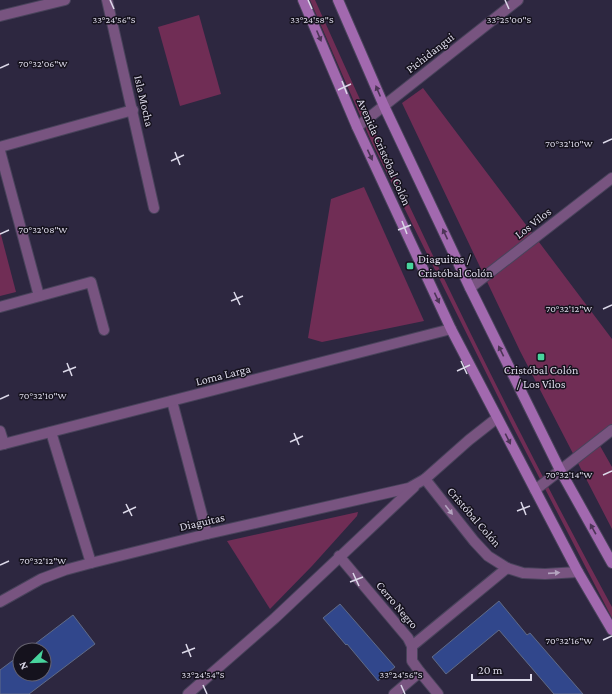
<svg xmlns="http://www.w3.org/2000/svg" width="612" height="694" font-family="'Crimson Pro',serif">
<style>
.green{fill:#702d55}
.building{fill:#31478c;stroke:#606b87}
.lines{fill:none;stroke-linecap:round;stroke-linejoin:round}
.street-casing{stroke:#49435b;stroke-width:12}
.secondary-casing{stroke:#49435b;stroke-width:12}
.street{stroke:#785480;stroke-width:10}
.secondary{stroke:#a269af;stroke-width:10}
.oneway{fill:#4d3557}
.oneway2{fill:#b4a4bf}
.ticks{fill:none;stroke:#dcd9e9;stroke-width:1.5}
.poi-dot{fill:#48d49d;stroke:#15121d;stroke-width:1.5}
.labels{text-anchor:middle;stroke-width:3;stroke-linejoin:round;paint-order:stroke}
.street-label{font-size:12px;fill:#dcd9e9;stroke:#15121d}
.poi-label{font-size:12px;fill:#dcd9e9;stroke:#15121d;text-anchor:start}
.ticks-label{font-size:10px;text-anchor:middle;fill:#dcd9e9;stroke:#15121d;stroke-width:3;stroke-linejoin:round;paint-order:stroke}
</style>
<rect width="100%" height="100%" fill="#2d2740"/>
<!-- green -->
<g class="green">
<path d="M310 0H315C407 206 504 409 612 607V618L513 427 371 141Z"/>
<polygon points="199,15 221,94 180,106 158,27"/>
<polygon points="423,88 612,339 612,424 595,437 612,467 612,529 520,351 402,103"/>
<polygon points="364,187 424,321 322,342 308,338 331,199"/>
<polygon points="0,231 16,292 0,296"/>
<polygon points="358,512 357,516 312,566 270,609 227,541"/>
</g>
<!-- building -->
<g class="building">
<polygon points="499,601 527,635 530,633 583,694 554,694 499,630 446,674 432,657"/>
<polygon points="340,604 395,667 378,681 347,644 346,645 323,618"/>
<polygon points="73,615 95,644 29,694 0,694 0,670 20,655 20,674 44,674 44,650 27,650"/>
</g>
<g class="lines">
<!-- street casing -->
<g class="street-casing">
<g id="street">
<polyline points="107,0 154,208"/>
<polyline points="0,16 65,0"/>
<polyline points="357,127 518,0"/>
<polyline points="0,147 133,110"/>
<polyline points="0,151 39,296"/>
<polyline points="470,288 612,178"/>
<polyline points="0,307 91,282 104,330"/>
<polyline points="172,401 207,534"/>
<polyline points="0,431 4,444"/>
<polyline points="51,432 91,563"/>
<polyline points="0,445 451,329"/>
<polyline points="425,479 474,541 488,556 507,568 523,573 545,574 578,572"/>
<polyline points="535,490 612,430"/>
<polyline points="339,556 408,638 412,646 412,661 420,672 438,694"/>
<polyline points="0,602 41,579 65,570 91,563 207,534 409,488 425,479 469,440 497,418"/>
<polyline points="412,646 507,568"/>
<polyline points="188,694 275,618 414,487"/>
<polyline points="394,694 420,672"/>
</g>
</g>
<!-- secondary casing -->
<g class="secondary-casing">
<g id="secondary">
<polyline points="303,0 357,127 451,329 578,572 612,630"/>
<polyline points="338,0 384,106 470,288 560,470 612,563"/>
</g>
</g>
<!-- street -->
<use href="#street" class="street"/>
<!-- secondary -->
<use href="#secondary" class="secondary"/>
</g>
<!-- one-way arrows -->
<defs><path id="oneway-solid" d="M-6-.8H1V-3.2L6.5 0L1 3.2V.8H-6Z"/></defs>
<g class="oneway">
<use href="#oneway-solid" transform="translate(319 36) rotate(67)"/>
<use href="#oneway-solid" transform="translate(378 91) rotate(-113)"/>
<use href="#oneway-solid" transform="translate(370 155) rotate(65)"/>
<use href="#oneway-solid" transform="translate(445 234) rotate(-115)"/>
<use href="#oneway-solid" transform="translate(437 298) rotate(65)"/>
<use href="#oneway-solid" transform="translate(501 351) rotate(-116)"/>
<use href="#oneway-solid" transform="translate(508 439) rotate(63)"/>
<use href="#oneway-solid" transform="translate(593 529) rotate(-119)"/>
</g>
<g class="oneway2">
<use href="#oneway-solid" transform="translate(449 510) rotate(52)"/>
<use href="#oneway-solid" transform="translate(554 573) rotate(-4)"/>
</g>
<!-- ticks -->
<path class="ticks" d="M110 0 114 9M308 0 312 9M505 0 509 9M0 68 9 64M342 81 347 94M338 90 351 84M603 143 612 139M175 152 180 165M171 161 184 155M402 221 407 234M398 230 411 225M0 234 9 230M234 292 240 305M231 301 243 296M603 309 612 305M461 361 467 374M67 363 72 376M457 371 470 365M63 372 76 367M0 399 9 395M294 433 299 445M290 442 303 436M603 475 612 471M521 502 526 515M126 504 132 516M517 511 530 506M123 513 136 507M0 565 9 561M353 573 359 586M350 582 363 577M603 640 612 636M186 644 191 657M182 653 195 648M203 685 207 694M401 685 405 694"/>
<!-- markers -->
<g class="poi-dot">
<rect x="406" y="262" width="8" height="8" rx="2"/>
<rect x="537" y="353" width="8" height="8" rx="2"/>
</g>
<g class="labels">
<!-- street labels -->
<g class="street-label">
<text transform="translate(430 53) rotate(-38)" y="4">Pichidangui</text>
<text transform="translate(144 101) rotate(77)" y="4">Isla Mocha</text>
<text transform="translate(384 152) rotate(66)" y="4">Avenida Cristóbal Colón</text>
<text transform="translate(533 223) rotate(-38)" y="4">Los Vilos</text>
<text transform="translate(223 375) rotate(-14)" y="4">Loma Larga</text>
<text transform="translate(474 517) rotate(49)" y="4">Cristóbal Colón</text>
<text transform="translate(202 522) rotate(-13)" y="4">Diaguitas</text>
<text transform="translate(397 605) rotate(50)" y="4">Cerro Negro</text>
</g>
<!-- poi labels -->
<g class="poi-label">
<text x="418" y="263">Diaguitas /<tspan x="418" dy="14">Cristóbal Colón</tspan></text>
<text x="541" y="374" text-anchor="middle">Cristóbal Colón<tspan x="541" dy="14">/ Los Vilos</tspan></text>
</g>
</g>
<g class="ticks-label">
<text x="114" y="23">33°24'56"S</text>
<text x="312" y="23">33°24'58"S</text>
<text x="509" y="23">33°25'00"S</text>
<text x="43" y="67">70°32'06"W</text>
<text x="569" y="147">70°32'10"W</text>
<text x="43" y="233">70°32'08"W</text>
<text x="569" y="312">70°32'12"W</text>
<text x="43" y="399">70°32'10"W</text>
<text x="569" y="478">70°32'14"W</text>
<text x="43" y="564">70°32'12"W</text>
<text x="569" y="644">70°32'16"W</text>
<text x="203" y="678">33°24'54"S</text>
<text x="401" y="678">33°24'56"S</text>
</g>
<!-- north arrow -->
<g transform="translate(32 662) rotate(247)"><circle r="19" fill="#15121d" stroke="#65626f"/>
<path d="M0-3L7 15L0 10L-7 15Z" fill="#48d49d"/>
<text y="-6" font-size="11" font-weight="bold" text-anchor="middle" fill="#dcd9e9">N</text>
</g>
<!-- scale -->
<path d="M472 674v6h59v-6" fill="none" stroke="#dcd9e9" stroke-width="2"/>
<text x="478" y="674" font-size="12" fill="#dcd9e9" stroke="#15121d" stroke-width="3" paint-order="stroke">20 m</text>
</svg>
